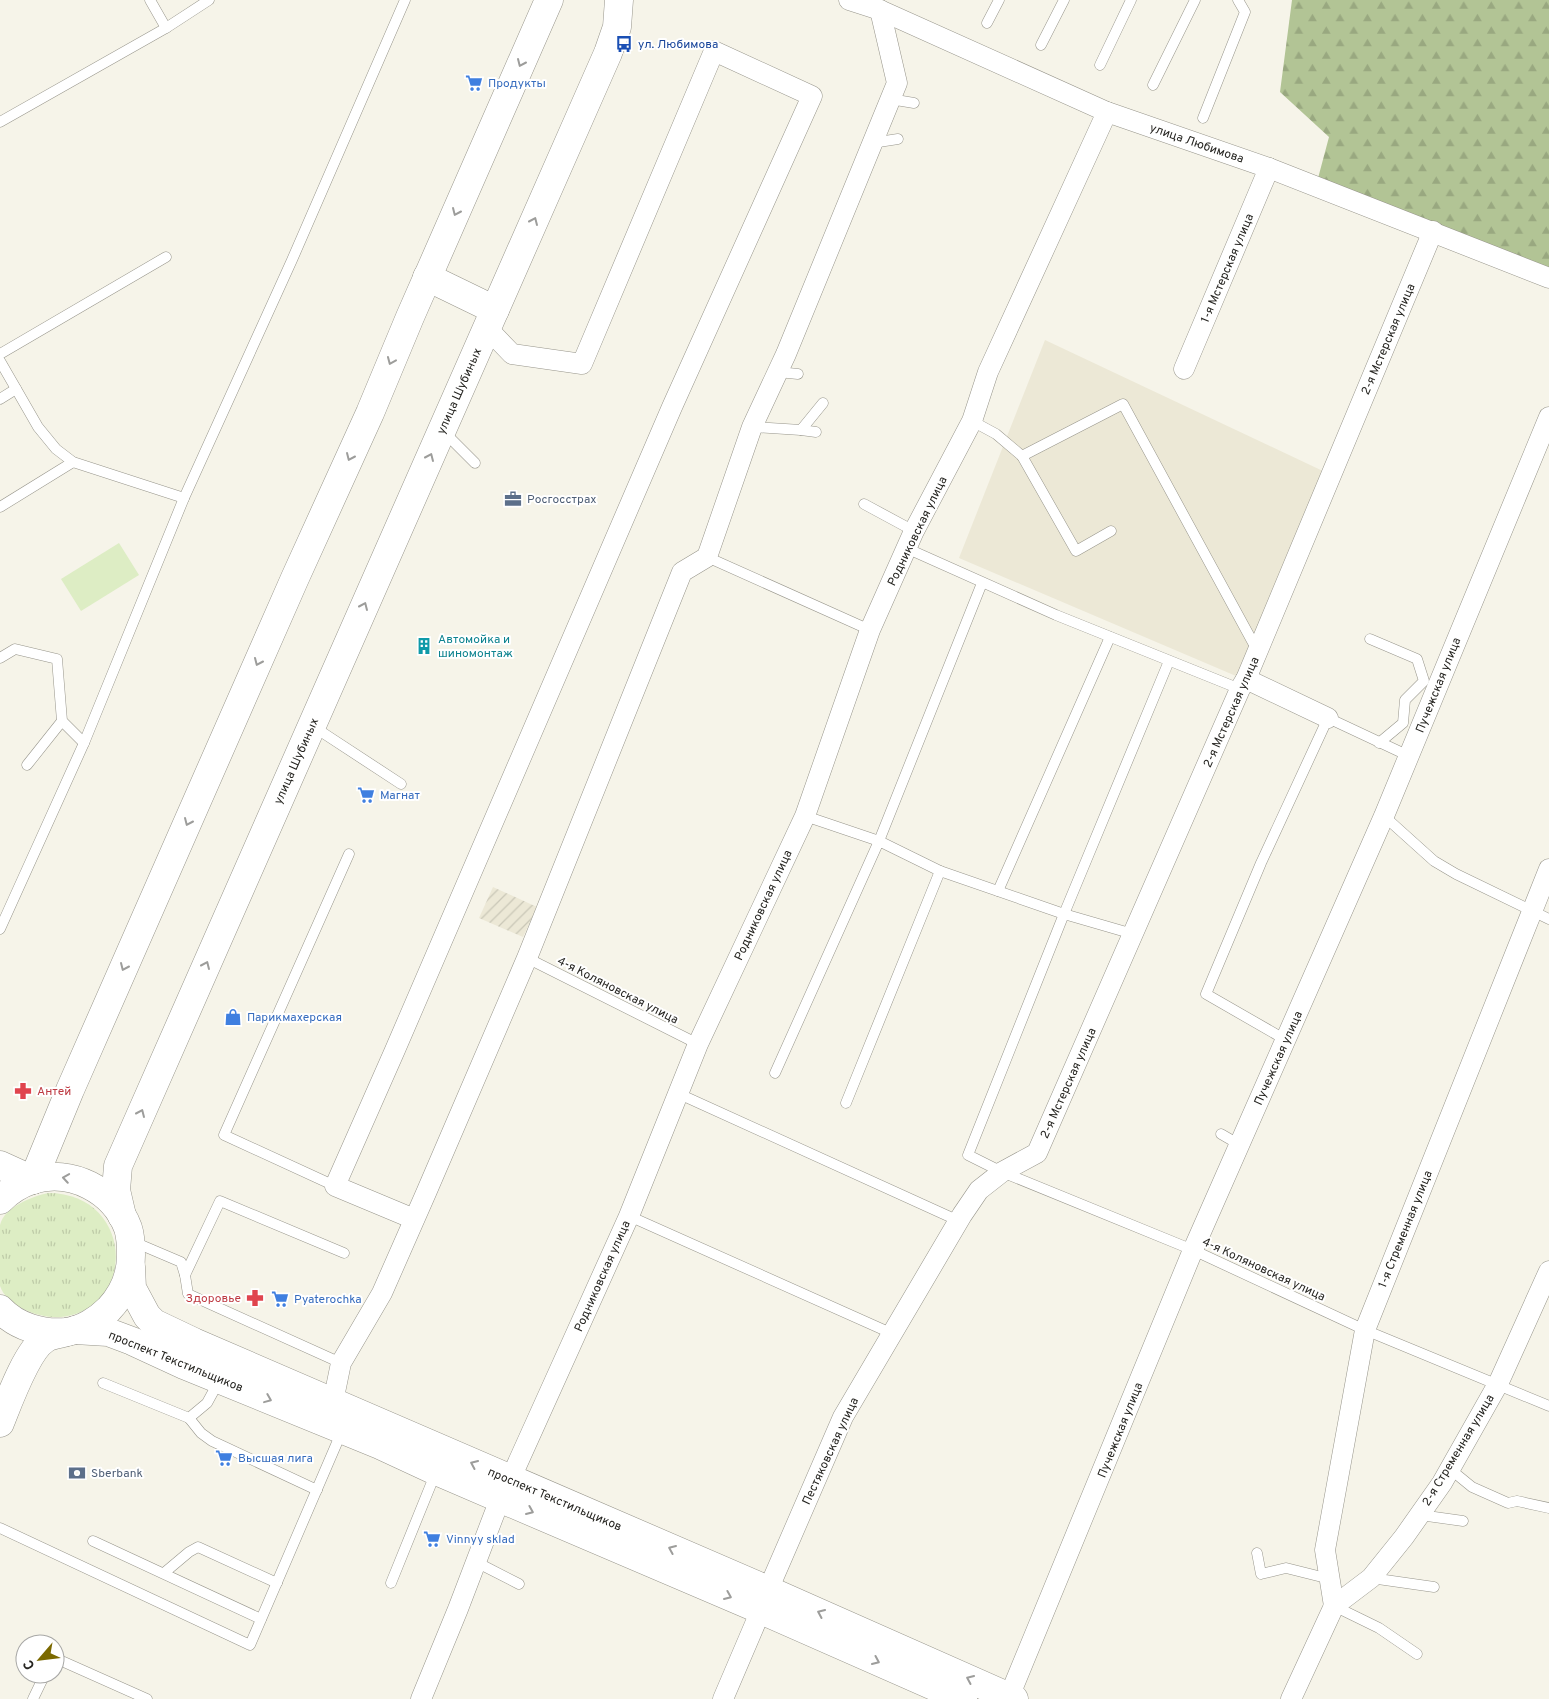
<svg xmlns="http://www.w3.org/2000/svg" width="1549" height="1699" font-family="Overpass,sans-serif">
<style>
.built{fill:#ece8d6}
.industrial{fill:url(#industrial-furrows)}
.grass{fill:url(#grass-tufts)}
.forest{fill:url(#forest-firs)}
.pitch{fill:#ddedc4}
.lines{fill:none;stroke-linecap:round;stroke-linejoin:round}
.lane-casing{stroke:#97958b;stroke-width:11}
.street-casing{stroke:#97958b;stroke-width:21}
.secondary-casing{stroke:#97958b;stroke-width:29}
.lane{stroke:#fff;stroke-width:10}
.street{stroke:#fff;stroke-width:20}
.secondary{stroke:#fff;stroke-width:28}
.oneway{stroke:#9d9d9b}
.labels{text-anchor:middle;stroke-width:4;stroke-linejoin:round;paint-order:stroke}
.transit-label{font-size:12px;fill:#164399;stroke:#fff;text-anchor:start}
.shop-label{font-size:12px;fill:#366cbe;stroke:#fff;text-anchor:start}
.street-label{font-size:12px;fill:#262521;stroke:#fff}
.service-label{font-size:12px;fill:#4e5e75;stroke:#fff;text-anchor:start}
.culture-label{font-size:12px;fill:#0d838f;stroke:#fff;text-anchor:start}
.health-label{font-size:12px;fill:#be3a42;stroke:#fff;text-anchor:start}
</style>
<defs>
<pattern id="industrial-furrows" width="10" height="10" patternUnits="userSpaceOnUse" patternTransform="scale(1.25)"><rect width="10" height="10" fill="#ece8d6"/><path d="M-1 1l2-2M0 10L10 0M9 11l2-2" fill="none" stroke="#cac7b7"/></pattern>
<pattern id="grass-tufts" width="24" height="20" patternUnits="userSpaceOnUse" patternTransform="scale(1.25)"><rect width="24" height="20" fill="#ddedc4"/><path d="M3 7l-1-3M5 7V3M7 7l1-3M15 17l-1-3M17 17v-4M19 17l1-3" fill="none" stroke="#becba8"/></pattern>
<pattern id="forest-firs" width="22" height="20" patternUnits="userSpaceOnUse" patternTransform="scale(1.25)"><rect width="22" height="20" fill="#b2c495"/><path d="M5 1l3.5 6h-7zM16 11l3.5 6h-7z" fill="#99a880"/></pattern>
</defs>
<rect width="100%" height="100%" fill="#f6f4e9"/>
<!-- built -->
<polygon class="built" points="1045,340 1325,472 1253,642 1236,676 959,558"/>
<!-- industrial -->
<polygon class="industrial" points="493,887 537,907 523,937 479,918"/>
<!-- grass -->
<path class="grass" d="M48 1193C134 1193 138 1309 61 1317 41 1319 7 1307 0 1286 0 1278 0 1264 0 1256 0 1246 0 1234 0 1225 4 1207 33 1196 48 1193Z"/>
<!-- forest -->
<polygon class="forest" points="1292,0 1549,0 1549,268 1317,182 1329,137 1280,92"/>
<!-- pitch -->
<polygon class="pitch" points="119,543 139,575 81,611 61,579"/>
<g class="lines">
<!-- lane casing -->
<g class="lane-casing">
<g id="lane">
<polyline points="150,0 166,28"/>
<polyline points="987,23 999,0"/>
<polyline points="1041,45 1064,0"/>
<polyline points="1100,65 1131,0"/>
<polyline points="1153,85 1195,0"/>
<polyline points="890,99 914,103"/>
<polyline points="1203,118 1245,12 1238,0"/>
<polyline points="0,122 166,28 209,0"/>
<polyline points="872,143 898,139"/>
<polyline points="0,354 166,257"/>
<polyline points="0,361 38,427 56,449 73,462 184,498"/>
<polyline points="778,372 798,374"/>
<polyline points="0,399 16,389"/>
<polyline points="972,421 996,434 1022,456 1123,404 1257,650"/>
<polyline points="752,427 801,430 823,403"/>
<polyline points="801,430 816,432"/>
<polyline points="443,431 475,463"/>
<polyline points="1022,456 1076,551 1111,531"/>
<polyline points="864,504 914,531"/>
<polyline points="0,507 73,462"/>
<polyline points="906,548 1056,615 1240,689"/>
<polyline points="707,557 870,630"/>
<polyline points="1370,639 1417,659 1424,681 1405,700 1403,723 1379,743"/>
<polyline points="0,658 15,649 57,659 62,721 84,743"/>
<polyline points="314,727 401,784"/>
<polyline points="27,765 62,721"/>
<polyline points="805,816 879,841 982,583"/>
<polyline points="1384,816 1434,861 1456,874 1549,919"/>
<polyline points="998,891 1110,637"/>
<polyline points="0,929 84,743 184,498 292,260 405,0"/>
<polyline points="1133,934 1064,914 968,1155 1002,1172 1193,1250 1365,1330 1549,1406"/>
<polyline points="527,958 698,1044"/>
<polyline points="1286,1040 1206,994 1261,863 1328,718 1409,756"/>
<polyline points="775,1073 879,841 940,871"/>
<polyline points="677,1093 959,1221"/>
<polyline points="846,1103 940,871 1064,914 1169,661"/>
<polyline points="1221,1134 1240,1145"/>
<polyline points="335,1186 224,1135 349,854"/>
<polyline points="629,1216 893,1334"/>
<polyline points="134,1242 181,1262 185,1275 188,1294 341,1363"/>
<polyline points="185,1275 220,1201 344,1253"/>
<polyline points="103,1383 189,1418 207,1403 219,1381"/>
<polyline points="189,1418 201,1433 212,1441 317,1490"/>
<polyline points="1450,1469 1472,1487 1508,1503 1517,1501 1549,1508"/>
<polyline points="1420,1515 1463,1521"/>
<polyline points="0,1528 250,1645 342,1431"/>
<polyline points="93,1541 261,1619"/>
<polyline points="1257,1553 1261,1574 1286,1568 1330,1579"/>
<polyline points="476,1562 519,1584"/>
<polyline points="164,1573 189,1552 198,1547 277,1583"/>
<polyline points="1371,1578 1434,1587"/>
<polyline points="391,1583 436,1472"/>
<polyline points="1334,1606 1379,1628 1417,1654"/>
<polyline points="55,1658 147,1699"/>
<polyline points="33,1699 45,1674"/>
</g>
</g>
<!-- street casing -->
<g class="street-casing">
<g id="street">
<polyline points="849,0 880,10 1107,112 1269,168 1549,278"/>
<polyline points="1184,369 1269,168"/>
<polyline points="1246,679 1328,718"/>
<polyline points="414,1219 335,1186 395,1050 672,407 812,96 714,51 582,364 512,354 487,328"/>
<polyline points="333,1402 341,1363 382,1293 426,1193 527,958 682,572 707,557 752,427 786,354 897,83 880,10"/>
<polyline points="510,1480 629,1216 698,1044 805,816 870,630 914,531 972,421 988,372 1107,112"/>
<polyline points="768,1590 843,1417 962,1215 979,1190 1002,1172 1037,1153 1240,689 1246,679 1433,231"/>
<polyline points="1334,1606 1325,1550 1365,1330 1549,869"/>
<polyline points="1009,1697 1193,1250 1384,816 1549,417"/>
<polyline points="421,1699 458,1609 500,1499"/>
<polyline points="723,1699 761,1610"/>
<polyline points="1291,1699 1334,1606 1371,1578 1404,1537 1442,1483 1498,1384 1549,1271"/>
</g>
</g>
<!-- secondary casing -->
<g class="secondary-casing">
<g id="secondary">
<polyline points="427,277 495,310"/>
<polyline points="0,1165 33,1180"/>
<polyline points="33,1180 70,1090 295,578 370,413 410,317 549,0"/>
<path d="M0 1200C9 1191 20 1184 32 1180 71 1168 114 1190 128 1228 131 1237 131 1246 131 1255 131 1276 124 1293 109 1309 98 1320 82 1330 66 1332 42 1334 17 1327 0 1309"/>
<polyline points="122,1216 116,1190 118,1166 608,53 617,27 619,0"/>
<polyline points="131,1267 132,1288 147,1316 154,1323 194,1342 768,1590 1014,1699"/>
<polyline points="75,1330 108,1332 132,1341 184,1365 380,1445 436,1471 761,1610 963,1699"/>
<path d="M0 1423C8 1403 27 1350 45 1339 50 1335 61 1334 67 1332"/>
</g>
</g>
<!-- lane -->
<use href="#lane" class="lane"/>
<!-- street -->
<use href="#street" class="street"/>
<!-- secondary -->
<use href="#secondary" class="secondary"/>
</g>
<!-- one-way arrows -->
<defs><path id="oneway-chevron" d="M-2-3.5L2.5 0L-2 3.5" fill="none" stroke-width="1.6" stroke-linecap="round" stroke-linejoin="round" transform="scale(1.25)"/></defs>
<g class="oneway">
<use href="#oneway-chevron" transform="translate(521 63) rotate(114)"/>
<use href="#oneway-chevron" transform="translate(456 212) rotate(114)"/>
<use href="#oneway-chevron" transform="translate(534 221) rotate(-66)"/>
<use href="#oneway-chevron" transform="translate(391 361) rotate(113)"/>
<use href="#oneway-chevron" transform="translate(350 457) rotate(114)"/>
<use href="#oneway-chevron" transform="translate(430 457) rotate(-66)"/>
<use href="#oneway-chevron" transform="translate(364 606) rotate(-66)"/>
<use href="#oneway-chevron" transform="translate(258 662) rotate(114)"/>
<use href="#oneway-chevron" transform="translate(188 822) rotate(114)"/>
<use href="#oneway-chevron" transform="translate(206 965) rotate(-66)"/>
<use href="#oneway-chevron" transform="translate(124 967) rotate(114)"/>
<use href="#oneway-chevron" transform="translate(141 1113) rotate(-66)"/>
<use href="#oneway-chevron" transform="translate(66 1178) rotate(-171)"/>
<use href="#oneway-chevron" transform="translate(268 1399) rotate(22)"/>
<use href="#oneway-chevron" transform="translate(474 1464) rotate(-156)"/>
<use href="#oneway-chevron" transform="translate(530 1511) rotate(23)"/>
<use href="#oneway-chevron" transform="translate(672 1549) rotate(-157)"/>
<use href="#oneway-chevron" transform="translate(728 1596) rotate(23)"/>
<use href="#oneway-chevron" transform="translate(821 1613) rotate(-156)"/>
<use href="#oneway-chevron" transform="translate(876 1661) rotate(24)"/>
<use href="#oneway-chevron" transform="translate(970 1679) rotate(-156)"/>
</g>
<!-- icons -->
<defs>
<g id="bus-bare" transform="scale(1.35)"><path d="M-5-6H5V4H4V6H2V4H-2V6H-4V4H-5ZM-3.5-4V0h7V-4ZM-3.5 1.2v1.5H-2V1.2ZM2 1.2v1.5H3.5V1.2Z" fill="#1a4fb4" stroke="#fff" stroke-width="2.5" paint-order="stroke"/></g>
<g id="supermarket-bare" transform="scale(1.35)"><path d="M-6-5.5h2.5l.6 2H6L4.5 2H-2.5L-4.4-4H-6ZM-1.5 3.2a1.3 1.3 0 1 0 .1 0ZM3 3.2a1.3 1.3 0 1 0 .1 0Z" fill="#3f7fe0" stroke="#fff" stroke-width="2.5" paint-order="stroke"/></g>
<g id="office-bare" transform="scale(1.35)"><path d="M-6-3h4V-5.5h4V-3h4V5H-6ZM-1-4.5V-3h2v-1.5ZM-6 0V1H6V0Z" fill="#5c6f8a" stroke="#fff" stroke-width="2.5" paint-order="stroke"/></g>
<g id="building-bare" transform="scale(1.35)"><path d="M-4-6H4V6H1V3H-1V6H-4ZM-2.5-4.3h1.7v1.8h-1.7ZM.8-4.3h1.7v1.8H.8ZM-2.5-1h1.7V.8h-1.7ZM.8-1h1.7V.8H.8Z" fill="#0f9aa8" stroke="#fff" stroke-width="2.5" paint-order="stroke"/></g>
<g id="shop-bare" transform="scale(1.35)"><path d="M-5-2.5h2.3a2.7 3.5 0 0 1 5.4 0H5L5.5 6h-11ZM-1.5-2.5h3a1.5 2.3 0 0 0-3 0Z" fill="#3f7fe0" stroke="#fff" stroke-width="2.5" paint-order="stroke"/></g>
<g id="pharmacy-bare" transform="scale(1.35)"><path d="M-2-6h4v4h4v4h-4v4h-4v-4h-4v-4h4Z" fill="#e0444e" stroke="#fff" stroke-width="2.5" paint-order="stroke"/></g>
<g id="bank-bare" transform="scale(1.35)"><path d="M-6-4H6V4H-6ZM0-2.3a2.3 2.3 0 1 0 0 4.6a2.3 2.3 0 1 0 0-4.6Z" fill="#5c6f8a" stroke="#fff" stroke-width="2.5" paint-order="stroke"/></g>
</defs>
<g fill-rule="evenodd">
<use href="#bus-bare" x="624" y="44"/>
<use href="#supermarket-bare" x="474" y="83"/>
<use href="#office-bare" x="513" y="499"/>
<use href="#building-bare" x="424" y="646"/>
<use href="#supermarket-bare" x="366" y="795"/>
<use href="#shop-bare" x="233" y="1017"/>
<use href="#pharmacy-bare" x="23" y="1091"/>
<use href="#pharmacy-bare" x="255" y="1298"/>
<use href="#supermarket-bare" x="280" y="1299"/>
<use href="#supermarket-bare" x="224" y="1458"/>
<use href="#bank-bare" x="77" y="1473"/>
<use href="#supermarket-bare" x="432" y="1539"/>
</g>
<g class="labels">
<!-- transit labels -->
<g class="transit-label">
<text x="638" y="48">ул. Любимова</text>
</g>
<!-- shop labels -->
<g class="shop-label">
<text x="488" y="87">Продукты</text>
<text x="380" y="799">Магнат</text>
<text x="247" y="1021">Парикмахерская</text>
<text x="294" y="1303">Pyaterochka</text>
<text x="238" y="1462">Высшая лига</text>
<text x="446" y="1543">Vinnyy sklad</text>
</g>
<!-- street labels -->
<g class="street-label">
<text transform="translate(1197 143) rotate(19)" y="4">улица Любимова</text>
<text transform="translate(1227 268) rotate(-67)" y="4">1-я Мстерская улица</text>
<text transform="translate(1388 339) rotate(-67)" y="4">2-я Мстерская улица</text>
<text transform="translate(459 391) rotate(-66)" y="4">улица Шубиных</text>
<text transform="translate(917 531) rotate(-64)" y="4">Родниковская улица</text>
<text transform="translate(1438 685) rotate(-68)" y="4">Пучежская улица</text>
<text transform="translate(1231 712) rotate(-66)" y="4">2-я Мстерская улица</text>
<text transform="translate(296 761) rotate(-66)" y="4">улица Шубиных</text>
<text transform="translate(763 905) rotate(-65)" y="4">Родниковская улица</text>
<text transform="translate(618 990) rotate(27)" y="4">4-я Коляновская улица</text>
<text transform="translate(1278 1058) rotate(-66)" y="4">Пучежская улица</text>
<text transform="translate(1068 1083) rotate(-66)" y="4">2-я Мстерская улица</text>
<text transform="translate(1405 1229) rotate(-68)" y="4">1-я Стременная улица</text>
<text transform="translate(1264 1269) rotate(25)" y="4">4-я Коляновская улица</text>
<text transform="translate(602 1276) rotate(-66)" y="4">Родниковская улица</text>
<text transform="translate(176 1361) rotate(22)" y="4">проспект Текстильщиков</text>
<text transform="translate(1120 1430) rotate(-68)" y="4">Пучежская улица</text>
<text transform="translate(1458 1450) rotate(-59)" y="4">2-я Стременная улица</text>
<text transform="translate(830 1451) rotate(-65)" y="4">Пестяковская улица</text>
<text transform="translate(555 1499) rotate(23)" y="4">проспект Текстильщиков</text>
</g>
<!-- service labels -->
<g class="service-label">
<text x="527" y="503">Росгосстрах</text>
<text x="91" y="1477">Sberbank</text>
</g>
<!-- culture labels -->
<g class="culture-label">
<text x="438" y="643">Автомойка и<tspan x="438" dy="14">шиномонтаж</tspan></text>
</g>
<!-- health labels -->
<g class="health-label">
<text x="37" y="1095">Антей</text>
<text x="241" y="1302" text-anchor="end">Здоровье</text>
</g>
</g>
<!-- north arrow -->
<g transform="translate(40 1659) rotate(242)"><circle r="24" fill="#ffffff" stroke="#a8a8a6"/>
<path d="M0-4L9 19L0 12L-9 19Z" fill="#7b6900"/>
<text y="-8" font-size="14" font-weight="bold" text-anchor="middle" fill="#262521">С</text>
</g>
</svg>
